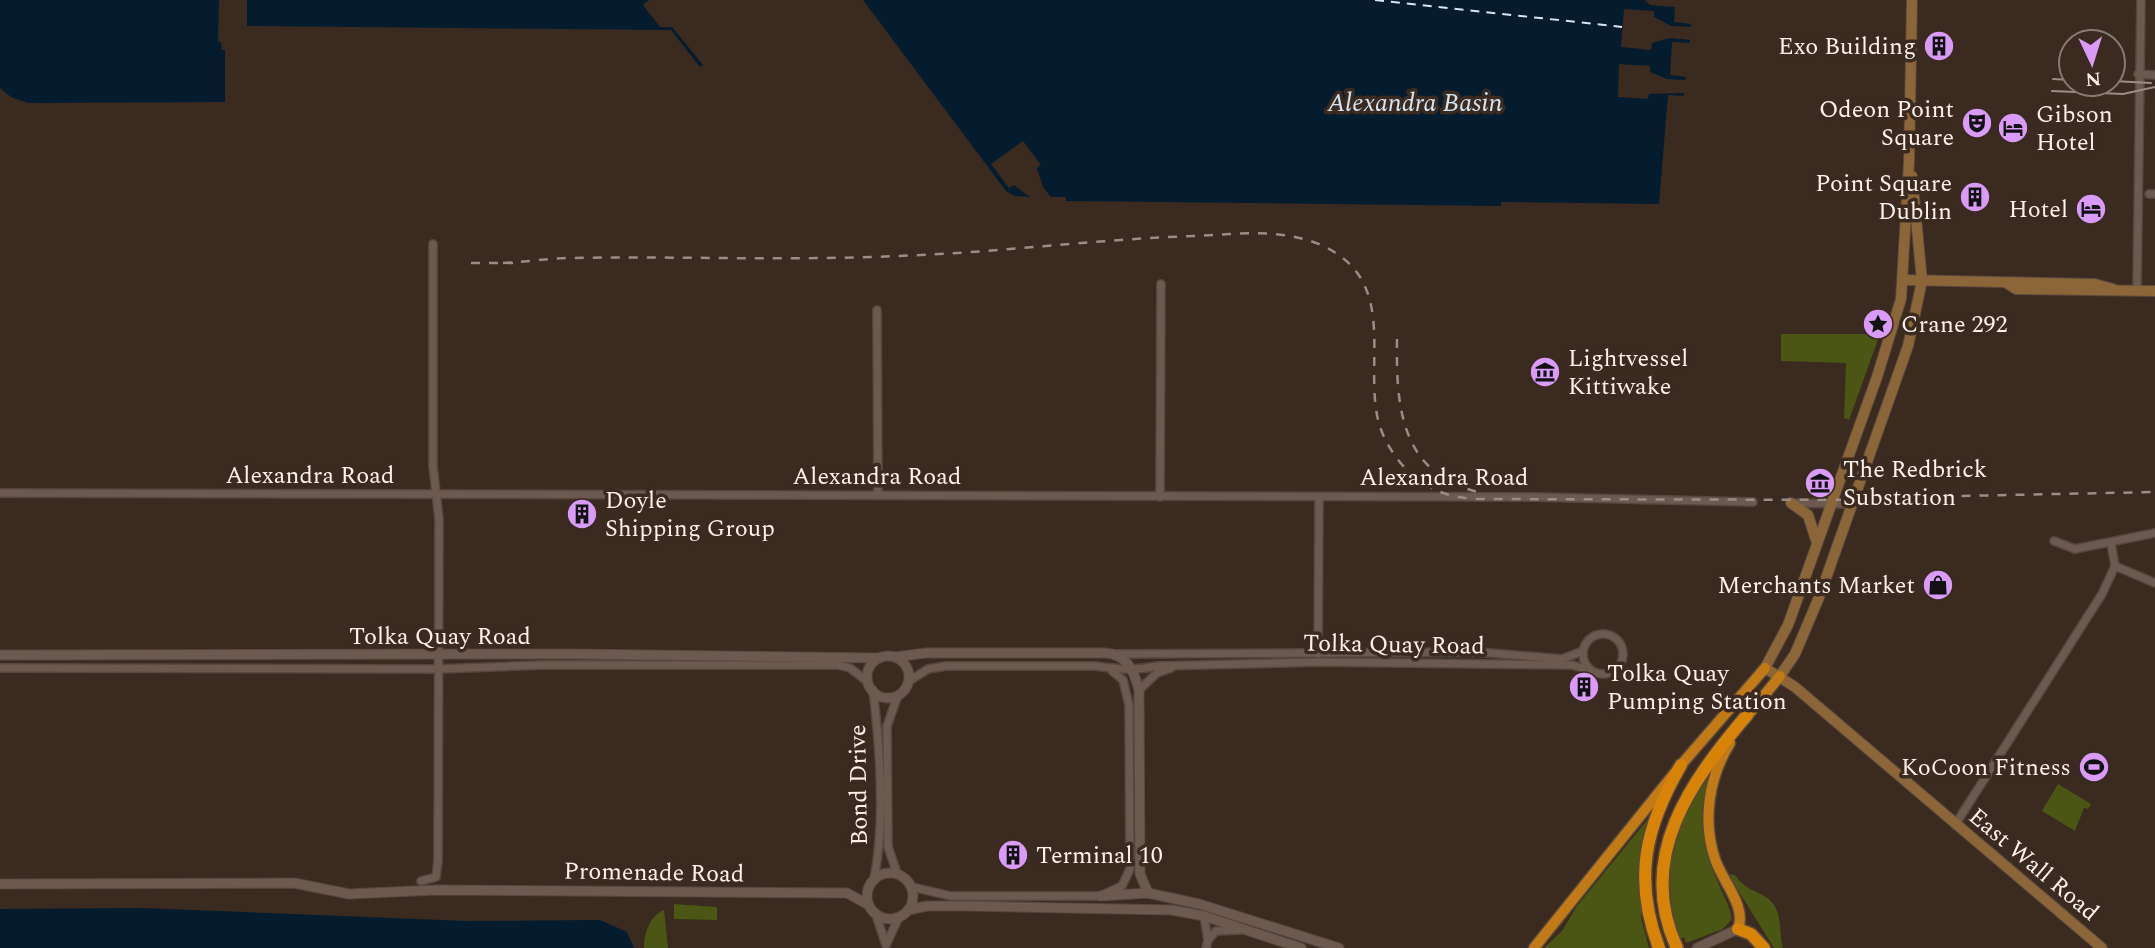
<svg xmlns="http://www.w3.org/2000/svg" width="2155" height="948" font-family="Spectral,serif">
<style>
.green{fill:#4b5514}
.water{fill:#051c2e}
.lines{fill:none;stroke-linecap:round;stroke-linejoin:round}
.ferry{stroke:#d4e6f6;stroke-width:2;stroke-dasharray:9 7;stroke-linecap:butt}
.minor-casing{stroke:#56483f;stroke-width:10}
.tertiary-casing{stroke:#56483f;stroke-width:11}
.secondary-casing{stroke:#56483f;stroke-width:12}
.trunk-casing{stroke:#56483f;stroke-width:13}
.motorway-casing{stroke:#56483f;stroke-width:15}
.minor{stroke:#6c594f;stroke-width:7}
.tertiary{stroke:#6c594f;stroke-width:9}
.secondary{stroke:#8c6639;stroke-width:10}
.trunk{stroke:#c27a16;stroke-width:10}
.motorway{stroke:#d78307;stroke-width:12}
.tram{stroke:#9b8d85;stroke-width:2}
.rail{stroke:#9b8d85;stroke-width:2.5;stroke-dasharray:9 9;stroke-linecap:butt}
.labels{text-anchor:middle;stroke-width:7;stroke-linejoin:round;paint-order:stroke}
.poi-label{font-size:24px;fill:#fef2ec;stroke:#3a2a20;text-anchor:start}
.street-label{font-size:24px;fill:#fef2ec;stroke:#3a2a20}
.water-label{font-size:26px;font-style:italic;fill:#d4e6f6;stroke:#3a2a20}
</style>
<rect width="100%" height="100%" fill="#3a2a20"/>
<!-- green -->
<g class="green">
<polygon points="1781,334 1880,334 1849,420 1844,418 1846,363 1781,361"/>
<path d="M1713 763C1701 803 1700 838 1716 878 1721 891 1730 905 1732 919L1723 929 1686 943 1684 937 1680 939C1666 900 1667 853 1682 815 1689 797 1703 780 1713 763Z"/>
<polygon points="2058,784 2091,804 2088,809 2084,808 2075,831 2042,811"/>
<polygon points="1648,819 1641,868 1641,918 1649,948 1544,948 1562,931 1577,906"/>
<path d="M1728 874 1735 875C1748 894 1764 890 1774 905 1782 917 1779 934 1783 948H1774Z"/>
<polygon points="674,904 717,907 717,920 674,919"/>
<path d="M664 910 668 948H644C643 935 651 914 664 910Z"/>
</g>
<!-- water -->
<g class="water">
<polygon points="0,0 219,0 218,42 221,42 222,50 225,50 225,102 28,103 11,97 0,88"/>
<polygon points="247,0 649,0 643,5 660,27 672,27 703,65 700,67 671,30 247,26"/>
<polygon points="863,0 1645,0 1650,5 1675,7 1674,22 1691,24 1691,27 1671,26 1654,17 1654,11 1624,9 1621,47 1651,50 1652,43 1670,38 1690,40 1690,43 1672,42 1670,75 1686,77 1685,80 1667,79 1650,72 1650,66 1619,64 1618,97 1648,99 1649,94 1684,93 1684,96 1668,95 1659,204 1501,202 1501,206 1066,201 1066,197 1051,197 1043,187 1037,168 1041,165 1023,141 991,164 1009,188 1014,185 1030,197 1015,196 1006,191"/>
<polygon points="141,908 466,921 600,920 627,932 634,948 0,948 0,909"/>
</g>
<g class="lines">
<!-- ferry -->
<polyline class="ferry" points="1375,0 1622,27"/>
<!-- minor casing -->
<g class="minor-casing">
<g id="minor">
<polyline points="2138,74 2155,75"/>
<polyline points="2149,194 2155,194"/>
<polyline points="2137,290 2141,0"/>
<polyline points="877,310 878,495"/>
<polyline points="0,493 1534,497 1753,502"/>
<polyline points="1160,497 1161,284"/>
<polyline points="1792,503 1851,504"/>
<polyline points="2054,541 2075,549 2155,533"/>
<polyline points="2115,566 2155,583"/>
<circle cx="1603" cy="654" r="20"/>
<polyline points="1116,654 1477,652 1562,659 1583,651"/>
<polyline points="1318,654 1319,497"/>
<polyline points="0,668 438,669 543,665 838,665 850,668 868,682"/>
<path d="M909 681 928 669 946 666H1095C1117 669 1135 671 1158 666L1318 662 1572 665 1590 670"/>
<path d="M873 690C880 748 886 821 874 878"/>
<polyline points="1139,690 1157,673 1171,668"/>
<polyline points="1955,825 2102,594 2115,566 2111,543"/>
<polyline points="897,873 888,847 887,726 898,695"/>
<polyline points="421,881 436,877 438,861 439,519 433,466 433,244"/>
<polyline points="912,887 951,896 1100,896 1122,886 1130,869 1129,705 1123,680 1112,671"/>
<polyline points="876,915 886,945 899,917"/>
<polyline points="1204,916 1208,940 1206,948"/>
<polyline points="1208,940 1216,931 1240,930"/>
</g>
</g>
<!-- tertiary casing -->
<g class="tertiary-casing">
<g id="tertiary">
<polyline points="0,655 572,654 879,658"/>
<circle cx="888" cy="677" r="21"/>
<path d="M895 657 926 653H1105C1127 654 1134 671 1139 690L1140 874 1148 893"/>
<circle cx="890" cy="896" r="23"/>
<polyline points="0,884 294,883 349,894 436,890 847,893 867,904"/>
<polyline points="1100,896 1148,893 1199,904 1339,948"/>
<polyline points="908,910 927,906 968,906 1172,910 1204,916 1301,948"/>
<polyline points="1697,948 1738,929"/>
</g>
</g>
<!-- secondary casing -->
<g class="secondary-casing">
<g id="secondary">
<polyline points="1912,0 1909,162 1901,299 1877,377 1788,625 1765,668 1795,687 2102,948"/>
<polyline points="1904,280 2095,284 2113,289"/>
<polyline points="2008,284 2016,289 2155,291"/>
<polyline points="1791,503 1808,515 1816,540"/>
<polyline points="1780,676 1795,654 1820,595 1908,346 1922,281 1912,176"/>
</g>
</g>
<!-- trunk casing -->
<g class="trunk-casing">
<g id="trunk">
<polyline points="1744,720 1780,676"/>
<path d="M1730 743C1709 777 1702 820 1715 859 1722 881 1747 906 1738 929"/>
<polyline points="1534,948 1681,765 1765,668"/>
</g>
</g>
<!-- motorway casing -->
<g class="motorway-casing">
<g id="motorway">
<polyline points="1738,929 1751,934 1764,948"/>
<path d="M1659 948C1633 879 1645 827 1681 765"/>
<path d="M1677 948C1635 857 1691 781 1747 715"/>
</g>
</g>
<!-- minor -->
<use href="#minor" class="minor"/>
<!-- tertiary -->
<use href="#tertiary" class="tertiary"/>
<!-- secondary -->
<use href="#secondary" class="secondary"/>
<!-- trunk -->
<use href="#trunk" class="trunk"/>
<!-- motorway -->
<use href="#motorway" class="motorway"/>
<!-- tram -->
<g class="tram">
<polyline points="2053,79 2071,80"/>
<polyline points="2113,81 2151,83"/>
<polyline points="2052,91 2123,94 2155,87"/>
</g>
<!-- rail -->
<g class="rail">
<polyline points="471,263 513,263"/>
<path d="M503 263C526 262 549 258 573 258 680 256 788 261 896 256 996 253 1096 239 1196 236 1238 234 1282 228 1321 245 1399 280 1364 358 1378 420 1383 440 1396 460 1411 474 1429 490 1449 497 1474 499L1905 500 1960 496 2155 492"/>
<path d="M1397 339C1396 407 1400 475 1482 493"/>
</g>
</g>
<!-- icons -->
<defs>
<g id="building-disc" transform="scale(1.575)"><circle r="9.5" fill="#da9af7" stroke="#3a2a20"/><path d="M-4-6H4V6H1V3H-1V6H-4ZM-2.5-4.3h1.7v1.8h-1.7ZM.8-4.3h1.7v1.8H.8ZM-2.5-1h1.7V.8h-1.7ZM.8-1h1.7V.8H.8Z" fill="#111"/></g>
<g id="theatre-disc" transform="scale(1.575)"><circle r="9.5" fill="#da9af7" stroke="#3a2a20"/><path d="M-5-5.5Q0-4 5-5.5V0Q5 5 0 6Q-5 5-5 0ZM-3.3-2.5H-1v1.5H-3.3ZM1-2.5H3.3v1.5H1ZM-2.8 1Q0 5.5 2.8 1Z" fill="#111"/></g>
<g id="hotel-disc" transform="scale(1.575)"><circle r="9.5" fill="#da9af7" stroke="#3a2a20"/><path d="M-6-4.5h1.5V1H6V5H4.5V3h-9V5H-6ZM-4 0a1.8 1.8 0 1 1 3.6 0ZM.5 0V-2.5h3Q6-2.5 6 0Z" fill="#111"/></g>
<g id="sight-disc" transform="scale(1.575)"><circle r="9.5" fill="#da9af7" stroke="#3a2a20"/><path d="M0-6L1.8-2.2L6-1.7L2.9 1.2L3.7 5.4L0 3.3L-3.7 5.4L-2.9 1.2L-6-1.7L-1.8-2.2Z" fill="#111"/></g>
<g id="museum-disc" transform="scale(1.575)"><circle r="9.5" fill="#da9af7" stroke="#3a2a20"/><path d="M0-6L6-3V-2H-6V-3ZM-5-1h2V3h-2ZM-1-1h2V3h-2ZM3-1h2V3H3ZM-6 4H6V6H-6Z" fill="#111"/></g>
<g id="shop-disc" transform="scale(1.575)"><circle r="9.5" fill="#da9af7" stroke="#3a2a20"/><path d="M-5-2.5h2.3a2.7 3.5 0 0 1 5.4 0H5L5.5 6h-11ZM-1.5-2.5h3a1.5 2.3 0 0 0-3 0Z" fill="#111"/></g>
<g id="stadium-disc" transform="scale(1.575)"><circle r="9.5" fill="#da9af7" stroke="#3a2a20"/><path d="M0-5a6.5 5 0 1 0 0 10a6.5 5 0 1 0 0-10ZM-3.5-1.8h7v3.6h-7Z" fill="#111"/></g>
</defs>
<g fill-rule="evenodd">
<use href="#building-disc" x="1939" y="46"/>
<use href="#theatre-disc" x="1977" y="123"/>
<use href="#hotel-disc" x="2013" y="128"/>
<use href="#building-disc" x="1975" y="197"/>
<use href="#hotel-disc" x="2091" y="209"/>
<use href="#sight-disc" x="1878" y="324"/>
<use href="#museum-disc" x="1545" y="372"/>
<use href="#museum-disc" x="1820" y="483"/>
<use href="#building-disc" x="582" y="514"/>
<use href="#shop-disc" x="1938" y="585"/>
<use href="#building-disc" x="1584" y="687"/>
<use href="#stadium-disc" x="2094" y="767"/>
<use href="#building-disc" x="1013" y="855"/>
</g>
<g class="labels">
<!-- poi labels -->
<g class="poi-label">
<text x="1916" y="54" text-anchor="end">Exo Building</text>
<text x="1954" y="117" text-anchor="end">Odeon Point<tspan x="1954" dy="28">Square</tspan></text>
<text x="2036" y="122">Gibson<tspan x="2036" dy="28">Hotel</tspan></text>
<text x="1952" y="191" text-anchor="end">Point Square<tspan x="1952" dy="28">Dublin</tspan></text>
<text x="2068" y="217" text-anchor="end">Hotel</text>
<text x="1901" y="332">Crane 292</text>
<text x="1568" y="366">Lightvessel<tspan x="1568" dy="28">Kittiwake</tspan></text>
<text x="1843" y="477">The Redbrick<tspan x="1843" dy="28">Substation</tspan></text>
<text x="605" y="508">Doyle<tspan x="605" dy="28">Shipping Group</tspan></text>
<text x="1915" y="593" text-anchor="end">Merchants Market</text>
<text x="1607" y="681">Tolka Quay<tspan x="1607" dy="28">Pumping Station</tspan></text>
<text x="2071" y="775" text-anchor="end">KoCoon Fitness</text>
<text x="1036" y="863">Terminal 10</text>
</g>
<!-- street labels -->
<g class="street-label">
<text x="310" y="483">Alexandra Road</text>
<text x="877" y="484">Alexandra Road</text>
<text x="1444" y="485">Alexandra Road</text>
<text x="440" y="644">Tolka Quay Road</text>
<text transform="translate(1394 644) rotate(1)" y="8">Tolka Quay Road</text>
<text transform="translate(858 785) rotate(-91)" y="8">Bond Drive</text>
<text transform="translate(2034 864) rotate(40)" y="8">East Wall Road</text>
<text transform="translate(654 872) rotate(1)" y="8">Promenade Road</text>
</g>
<!-- water labels -->
<g class="water-label">
<text x="1415" y="111">Alexandra Basin</text>
</g>
</g>
<!-- north arrow -->
<g transform="translate(2092 63) rotate(176)"><circle r="33" fill="#3a2a20" stroke="#887a72" stroke-width="2"/>
<path d="M0-5L12 26L0 18L-12 26Z" fill="#da9af7"/>
<text y="-10" font-size="19" font-weight="bold" text-anchor="middle" fill="#fef2ec">N</text>
</g>
</svg>
